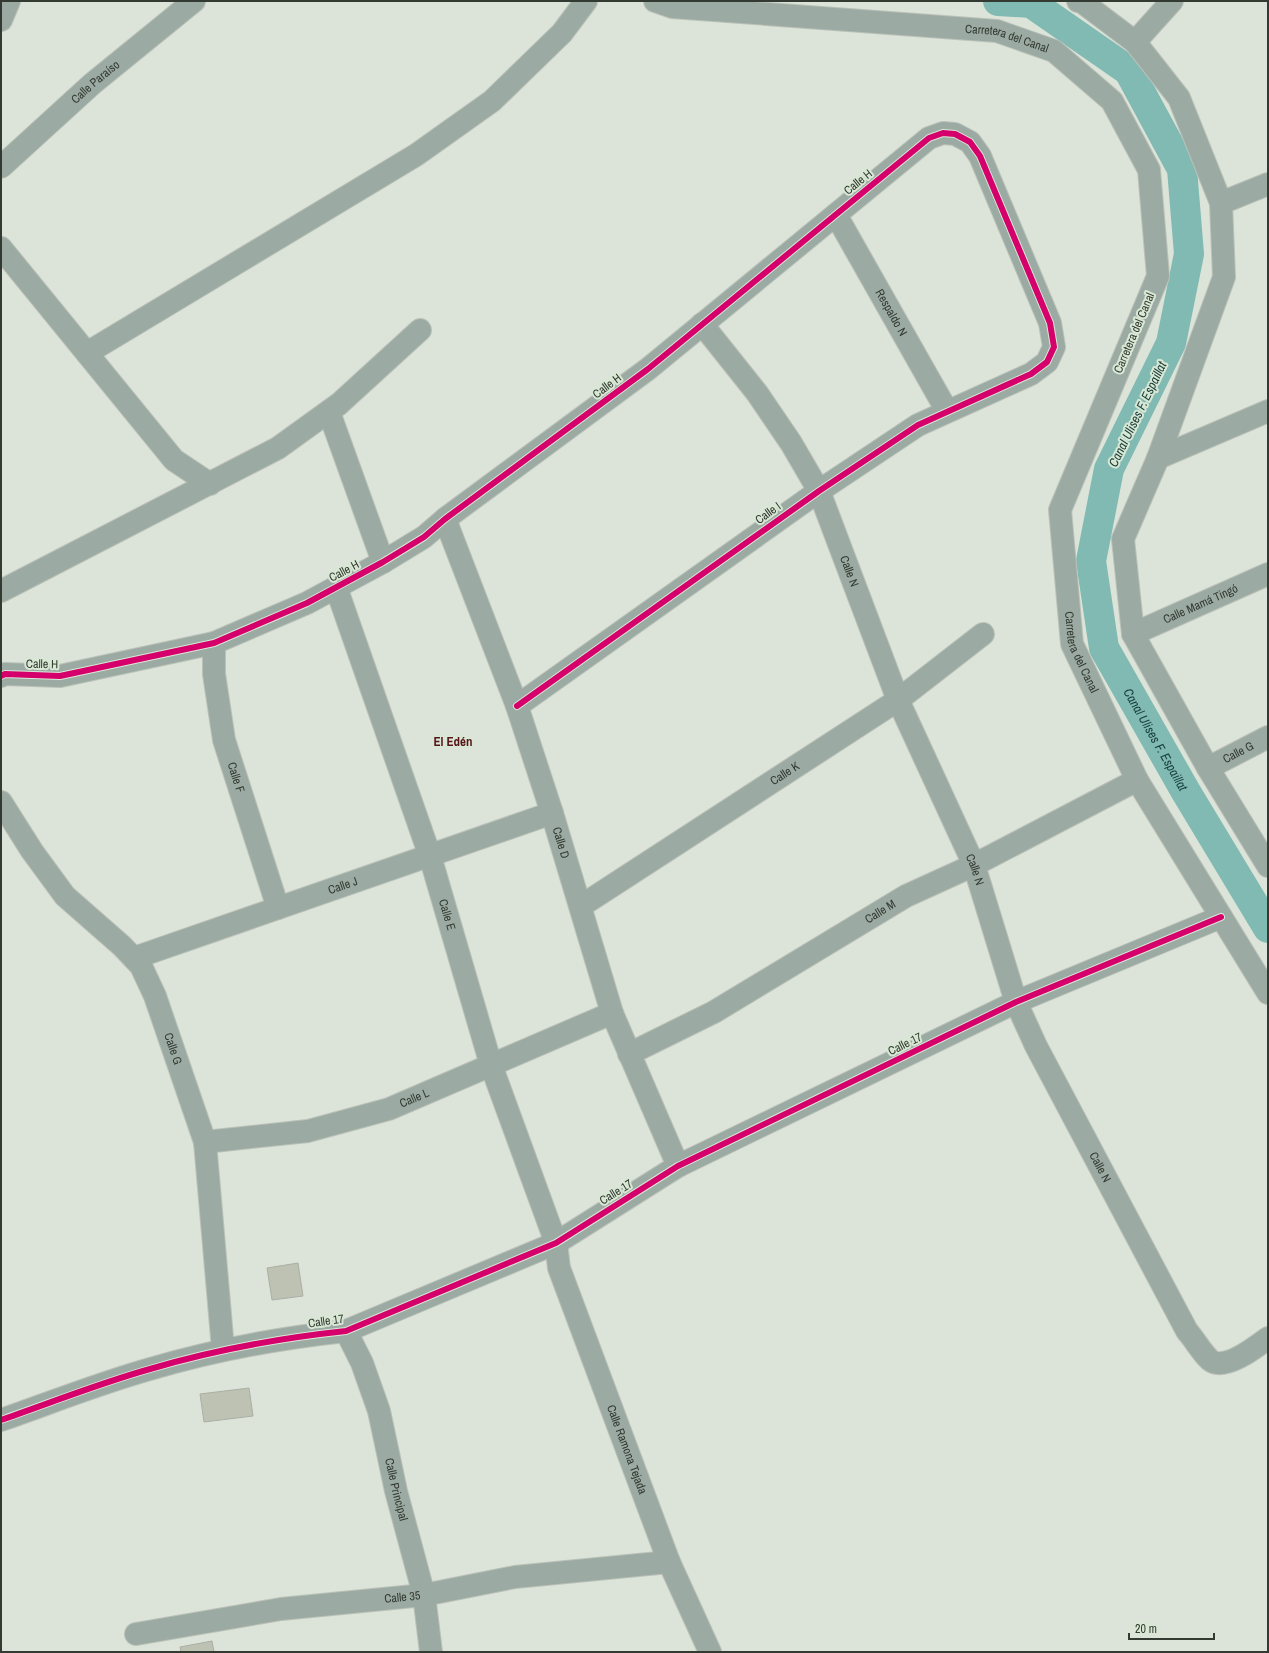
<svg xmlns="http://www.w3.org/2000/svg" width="1269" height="1653" font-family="'Archivo Narrow',sans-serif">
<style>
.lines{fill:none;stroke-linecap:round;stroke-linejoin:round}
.canal{stroke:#80bab2;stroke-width:30}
.building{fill:#bdc2b2;stroke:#abafa6}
.minor-casing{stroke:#bbc1b8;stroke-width:24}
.minor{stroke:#9baba3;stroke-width:22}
.cycleway-casing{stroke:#d9e8d5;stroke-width:8}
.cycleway{stroke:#d6006c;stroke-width:6}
.labels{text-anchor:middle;stroke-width:4;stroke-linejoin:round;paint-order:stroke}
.street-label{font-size:12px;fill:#333a32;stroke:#d9e8d5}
.water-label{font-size:13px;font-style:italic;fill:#163c39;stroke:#d9e8d5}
.neighbourhood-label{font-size:13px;font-weight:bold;fill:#59141a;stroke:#d9e8d5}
</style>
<rect width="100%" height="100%" fill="#dce4d9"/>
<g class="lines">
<!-- canal -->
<path class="canal" id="s1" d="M998 1 1031 3 1129 71 1182 169 1189 254 1171 343 1109 469 1091 561 1104 648 1186 792 1268 928"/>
</g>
<!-- building -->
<g class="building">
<polygon points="298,1263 303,1296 272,1300 267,1268"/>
<polygon points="249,1388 253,1416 204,1422 200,1394"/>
<polygon points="212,1641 214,1652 181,1652 180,1647"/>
</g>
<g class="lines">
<!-- minor casing -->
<g class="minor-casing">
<g id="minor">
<path id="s2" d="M655 1 672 7 997 31 1054 51 1112 101 1149 170 1158 276 1060 510 1072 644 1137 780 1268 993"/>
<polyline points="1078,1 1082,2 1135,42 1179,98 1221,203 1224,277 1158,458 1123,539 1133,634 1208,768 1268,866"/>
<polyline points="1,20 9,1"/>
<polyline points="1135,42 1172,1"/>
<path id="s3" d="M1 167 92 84 194 1"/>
<polyline points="1221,203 1268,184"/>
<path id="s4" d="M836 215 947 411"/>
<polyline points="1,248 174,460 210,484"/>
<path id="s5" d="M702 324 757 393 791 443 819 491 898 700 974 865 1016 1002 1036 1046 1187 1331C1195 1340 1202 1353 1210 1360 1224 1372 1256 1347 1268 1338"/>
<polyline points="87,353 416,155 492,101 562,33 586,1"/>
<polyline points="329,412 383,562"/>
<polyline points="1158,458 1268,411"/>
<path id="s6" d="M445 519 517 706 552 813 612 1013 678 1166"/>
<path id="s7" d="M336 587 430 856 491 1065 556 1243 559 1268 669 1562 710 1652"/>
<polyline points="1,591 278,448 339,404 420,330"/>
<path id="s8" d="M1133 634 1268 574"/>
<path id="s9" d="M214 643V674L224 740 278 908"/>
<polyline points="1,676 5,674 60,676 214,643 307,603 383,562 424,537 445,519 648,369 929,138 943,133 955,134 970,142 980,156 1050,323 1054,347 1047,362 1031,374 918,425 819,491 517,706"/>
<path id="s10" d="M1208 768 1268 737"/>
<path id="s11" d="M1 802 32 851 65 896 122 946 141 966 155 996 205 1142 223 1349"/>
<path id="s12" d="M581 906 898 700 983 634"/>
<path id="s13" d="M134 958 552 813"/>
<path id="s14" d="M629 1054 714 1012 906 896 974 865 1137 780"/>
<path id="s15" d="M205 1142 308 1131 389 1109 612 1013"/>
<path id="s16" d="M346 1331 362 1363 379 1411 396 1491 424 1595 431 1652"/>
<path d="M1 1420C50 1403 100 1383 150 1369 214 1350 280 1338 346 1331L556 1243 678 1166 1016 1002 1221 917"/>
<path id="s17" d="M136 1634 281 1609 424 1595 515 1577 669 1562"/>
</g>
</g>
<!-- minor -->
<use href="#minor" class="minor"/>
<!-- cycleway casing -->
<g class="cycleway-casing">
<g id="cycleway">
<polyline points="1,676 5,674 60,676 214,643 307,603 383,562 424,537 445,519 648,369 929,138 943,133 955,134 970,142 980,156 1050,323 1054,347 1047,362 1031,374 918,425 819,491 517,706"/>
<path d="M1 1420C50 1403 100 1383 150 1369 214 1350 280 1338 346 1331L556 1243 678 1166 1016 1002 1221 917"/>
</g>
</g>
<!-- cycleway -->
<use href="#cycleway" class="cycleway"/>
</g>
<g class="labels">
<!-- street labels -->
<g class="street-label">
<text dy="4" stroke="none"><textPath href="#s2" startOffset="355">Carretera del Canal</textPath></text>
<text dy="4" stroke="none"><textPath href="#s3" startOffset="127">Calle Paraíso</textPath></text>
<text transform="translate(858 182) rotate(-39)" y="4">Calle H</text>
<text dy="4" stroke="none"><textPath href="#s4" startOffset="112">Respaldo N</textPath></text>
<text transform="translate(1134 333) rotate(-67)" y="4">Carretera del Canal</text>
<text transform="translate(607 386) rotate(-37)" y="4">Calle H</text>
<text transform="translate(768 513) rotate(-36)" y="4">Calle I</text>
<text transform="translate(344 571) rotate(-28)" y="4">Calle H</text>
<text dy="4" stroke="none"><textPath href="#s5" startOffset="290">Calle N</textPath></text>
<text dy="4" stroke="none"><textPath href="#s8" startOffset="74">Calle Mamá Tingó</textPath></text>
<text dy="4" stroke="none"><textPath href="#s2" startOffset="1064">Carretera del Canal</textPath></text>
<text transform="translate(42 664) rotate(1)" y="4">Calle H</text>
<text dy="4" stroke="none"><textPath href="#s10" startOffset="34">Calle G</textPath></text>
<text dy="4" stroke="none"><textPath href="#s12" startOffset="243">Calle K</textPath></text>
<text dy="4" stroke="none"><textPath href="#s9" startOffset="137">Calle F</textPath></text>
<text dy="4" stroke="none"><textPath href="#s6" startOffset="344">Calle D</textPath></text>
<text dy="4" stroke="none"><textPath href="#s5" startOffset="614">Calle N</textPath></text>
<text dy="4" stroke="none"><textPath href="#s13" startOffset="221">Calle J</textPath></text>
<text dy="4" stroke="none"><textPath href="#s14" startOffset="289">Calle M</textPath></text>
<text dy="4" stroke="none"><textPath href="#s7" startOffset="346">Calle E</textPath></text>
<text transform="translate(905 1044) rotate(-26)" y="4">Calle 17</text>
<text dy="4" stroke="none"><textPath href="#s11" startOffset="306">Calle G</textPath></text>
<text dy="4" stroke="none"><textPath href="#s15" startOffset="215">Calle L</textPath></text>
<text dy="4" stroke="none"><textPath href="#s5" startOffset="938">Calle N</textPath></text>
<text transform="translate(616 1192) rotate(-32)" y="4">Calle 17</text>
<text transform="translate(326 1321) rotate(-8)" y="4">Calle 17</text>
<text dy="4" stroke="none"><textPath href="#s7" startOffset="911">Calle Ramona Tejada</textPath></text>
<text dy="4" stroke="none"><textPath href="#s16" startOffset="167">Calle Principal</textPath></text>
<text dy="4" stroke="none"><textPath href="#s17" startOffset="269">Calle 35</textPath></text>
</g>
<!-- water labels -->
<g class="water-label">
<text transform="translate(1137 414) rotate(-64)" y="5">Canal Ulises F. Espaillat</text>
<text dy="5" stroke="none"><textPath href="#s1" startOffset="867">Canal Ulises F. Espaillat</textPath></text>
</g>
<!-- neighbourhood labels -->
<g class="neighbourhood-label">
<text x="453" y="746">El Edén</text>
</g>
</g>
<!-- border -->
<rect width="1269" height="1653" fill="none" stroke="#333a32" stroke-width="4"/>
<!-- scale -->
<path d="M1129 1633v6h85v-6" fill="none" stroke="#333a32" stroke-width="2"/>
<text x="1135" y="1633" font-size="12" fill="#333a32" stroke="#d9e8d5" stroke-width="3" paint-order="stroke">20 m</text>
</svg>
